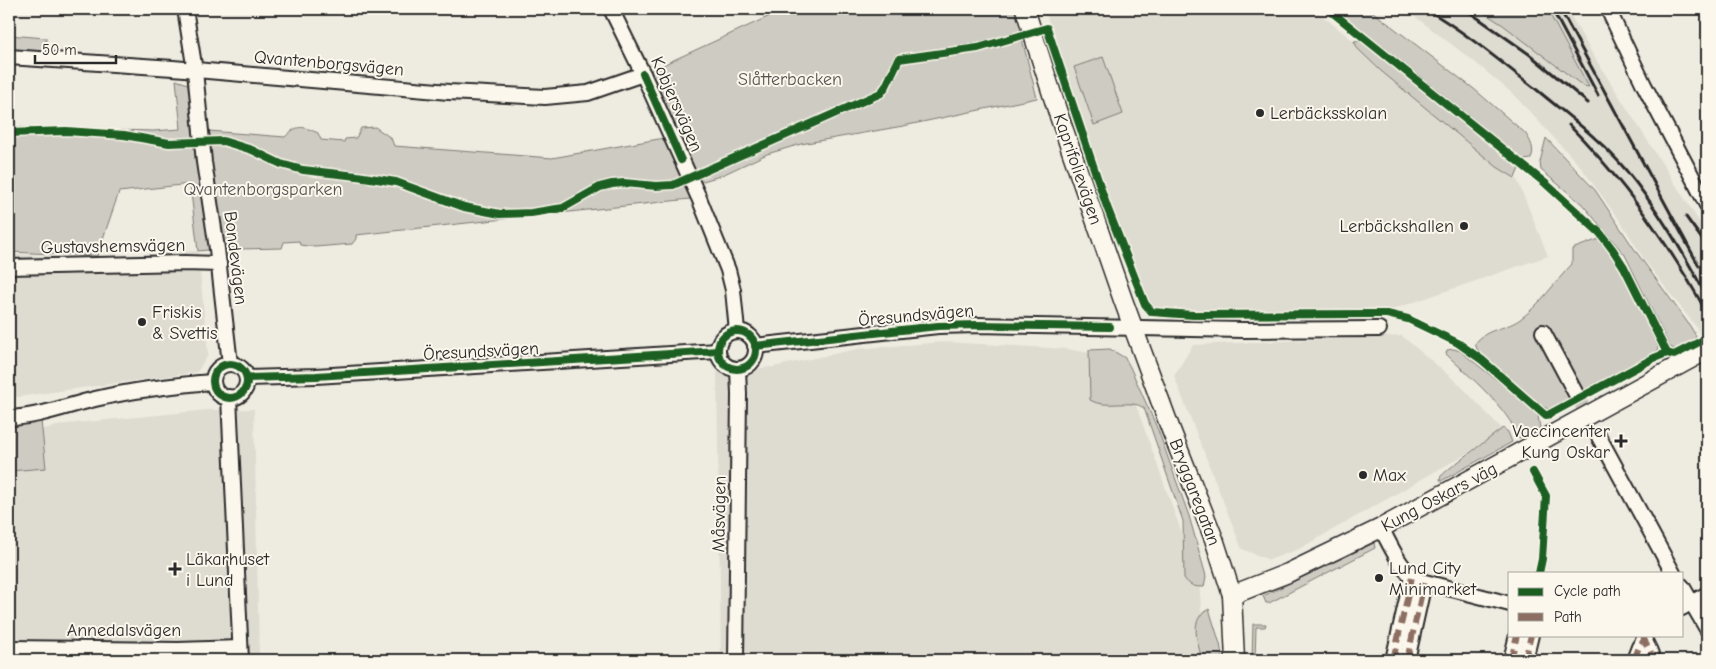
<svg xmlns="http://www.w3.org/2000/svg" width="1716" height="669" font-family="'Comic Neue',sans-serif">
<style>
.built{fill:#dedbd1}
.green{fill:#cecbc2;stroke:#7c7b76}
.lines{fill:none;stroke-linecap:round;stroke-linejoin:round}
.minor-tunnel{stroke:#c7c5bc;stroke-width:14;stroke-dasharray:14 7;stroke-linecap:butt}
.minor-casing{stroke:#2b2b2b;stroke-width:18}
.major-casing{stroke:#2b2b2b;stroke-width:21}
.minor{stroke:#fbf7ec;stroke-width:14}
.major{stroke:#fbf7ec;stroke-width:18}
.rail{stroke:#2b2b2b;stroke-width:3}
.quiet{stroke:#8d6e63;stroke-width:6;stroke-dasharray:12 6;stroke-linecap:butt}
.cycleway-casing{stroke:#fbf7ec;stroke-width:11}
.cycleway{stroke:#1b5e20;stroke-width:8}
.poi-dot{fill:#2b2b2b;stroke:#fbf7ec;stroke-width:2}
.labels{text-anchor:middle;stroke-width:4;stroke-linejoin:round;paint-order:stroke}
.street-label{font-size:18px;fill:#2b2b2b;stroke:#fbf7ec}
.park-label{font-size:18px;fill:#545351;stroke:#fbf7ec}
.poi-label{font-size:18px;fill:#2b2b2b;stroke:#fbf7ec;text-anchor:start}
</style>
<rect width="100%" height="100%" fill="#eeebe0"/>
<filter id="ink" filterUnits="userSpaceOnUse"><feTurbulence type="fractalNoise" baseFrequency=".02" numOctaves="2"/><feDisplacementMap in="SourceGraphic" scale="10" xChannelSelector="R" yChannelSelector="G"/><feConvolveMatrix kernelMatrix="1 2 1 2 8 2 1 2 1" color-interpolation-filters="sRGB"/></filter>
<g filter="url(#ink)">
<!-- built -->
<g class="built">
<polygon points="1045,9 1314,9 1514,172 1548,256 1388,311 1219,312 1155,309 1148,301 1120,233 1060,61"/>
<polygon points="1405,9 1514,9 1587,85 1547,9 1567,9 1593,55 1707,234 1707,353 1697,328 1645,261 1625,228 1581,167 1513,94 1476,63"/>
<polygon points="198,251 208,355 197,372 9,398 9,254 78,258"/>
<polygon points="1402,336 1459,384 1502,429 1494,438 1299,549 1269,560 1242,549 1174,376 1193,345"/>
<polygon points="944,342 1067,349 1119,358 1199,581 1205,660 721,660 717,372 773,367 857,349"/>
<polygon points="254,409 259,656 487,660 9,660 9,437 66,424 209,410"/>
</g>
<!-- green -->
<g class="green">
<path d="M812 9H1025L1032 32 1021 35 1037 98 903 126 801 144 767 154 720 176 693 184 699 198 356 235V239L352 244 315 247 300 245 299 241 284 242 282 248 239 249 238 247 198 251 190 184 119 192 97 256 9 252V127L153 131 181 129 176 80 188 84 196 130 285 137C298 124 302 126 318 133L321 140 344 142 345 139 356 138 361 128 375 127 391 138 394 146 552 158 670 137 643 74 772 15Z"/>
<path d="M1335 9H1369L1474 89 1525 133C1531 141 1535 150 1531 159L1524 160 1424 79Z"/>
<polygon points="1478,9 1547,9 1589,87 1583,86 1503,25"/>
<polygon points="9,35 46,38 46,59 9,57"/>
<polygon points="1364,40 1520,166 1515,178 1497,167 1381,71 1358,49 1354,41"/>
<polygon points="1103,57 1123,114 1094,125 1074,67"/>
<polygon points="1546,138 1595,190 1637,253 1690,326 1696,336 1691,344 1677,350 1670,347 1625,255 1582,204 1541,170 1540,162"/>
<path d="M1599 239 1622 269 1658 347 1656 355 1609 382 1552 411C1525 399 1500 371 1478 351L1475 344C1486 328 1504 330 1519 320 1538 307 1556 281 1572 264V249Z"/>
<path d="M1110 349 1125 358 1130 367 1158 430 1189 516 1206 576 1204 587C1194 587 1190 586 1184 578L1183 521 1144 408C1131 398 1106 410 1090 400L1089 350Z"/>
<path d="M1454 349 1460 351 1532 408 1538 416 1540 428 1519 438C1506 406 1471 378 1446 354L1447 350Z"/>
<polygon points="41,421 46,468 9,471 9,428"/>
<polygon points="1503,428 1508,432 1512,442 1441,481 1440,479 1441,476 1450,468"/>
<polygon points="1374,543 1375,548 1269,603 1266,603 1263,596"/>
<path d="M1209 609 1220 644 1223 660H1202C1198 642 1188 619 1209 609Z"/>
<polygon points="1253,624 1266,624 1265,627 1256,627 1255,660 1252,660"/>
</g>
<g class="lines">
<!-- minor-tunnel -->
<polyline class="minor-tunnel" points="1576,394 1599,437"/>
<!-- minor casing -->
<g class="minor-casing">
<g id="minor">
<polyline points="185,9 195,71 204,162 217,249 230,364"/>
<polyline points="611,9 643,74 699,198 728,270 733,290 737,331"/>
<polyline points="1608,9 1644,85 1707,205"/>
<polyline points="9,57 173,68 449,92 545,97 588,93 643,74"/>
<polyline points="9,267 185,263 219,264"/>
<circle cx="737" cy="350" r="19"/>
<polyline points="1543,332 1576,394"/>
<polyline points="755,346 938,326 977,325 1244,330 1379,329"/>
<circle cx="230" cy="381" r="17"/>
<polyline points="247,378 316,376 718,351"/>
<polyline points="229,397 241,660"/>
<path d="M9 418C38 417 66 406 95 399 134 390 173 385 213 382"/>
<polyline points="1599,437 1673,573"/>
<path d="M1381 528C1391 546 1400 569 1417 580L1510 604"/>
<polyline points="1682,586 1707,629"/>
<polyline points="1682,608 1707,594"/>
<path d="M1643 635C1645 645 1652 650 1652 660"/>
<polyline points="9,648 178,650 240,648"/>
<polyline points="736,660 739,394 738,369"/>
<polyline points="1393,660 1412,577"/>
<polyline points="1407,660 1424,583"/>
<polyline points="1511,660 1517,635"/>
<polyline points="1525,660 1531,635"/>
<polyline points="1634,660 1639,647 1644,640"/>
</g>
</g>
<!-- major casing -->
<g class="major-casing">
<g id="major">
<polyline points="1025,9 1058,113 1123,300 1171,430 1214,539 1232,595 1235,660"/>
<polyline points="1232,595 1288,573 1381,528 1707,350"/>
</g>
</g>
<!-- minor -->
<use href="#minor" class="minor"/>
<!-- major -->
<use href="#major" class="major"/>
<!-- rail -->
<g class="rail">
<path d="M1426 9C1465 32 1501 62 1537 90 1567 115 1600 139 1625 169 1658 209 1683 252 1707 297"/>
<polyline points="1465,9 1529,54 1588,103"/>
<polyline points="1552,9 1598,95"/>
<polyline points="1560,9 1699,266"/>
<path d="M1569 125C1624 181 1669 244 1707 313"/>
<polyline points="1686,217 1707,246"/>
</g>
<!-- quiet -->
<g class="quiet">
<path d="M1643 635C1645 645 1652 650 1652 660"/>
<polyline points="1393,660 1412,577"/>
<polyline points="1407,660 1424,583"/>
<polyline points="1511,660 1517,635"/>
<polyline points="1525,660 1531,635"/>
<polyline points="1634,660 1639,647 1644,640"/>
</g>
<!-- cycleway casing -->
<g class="cycleway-casing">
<g id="cycleway">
<polyline points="1328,9 1545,183 1600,233 1613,250 1624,267 1667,353"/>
<polyline points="643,74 681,160"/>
<polyline points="9,133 66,131 124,135 169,143 223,141 252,150 281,164 303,170 357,176 396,182 464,207 500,214 531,213 563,208 600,187 612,184 624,183 656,186 673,185 881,93 886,86 899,59 978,48 1047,28 1107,207 1145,304 1152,312 1193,315 1371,314 1387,314 1408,319 1458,343 1482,360 1546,416 1654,358 1667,353 1674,355 1707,338"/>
<circle cx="737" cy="350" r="19"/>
<polyline points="755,346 938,326 977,325 1110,327"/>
<circle cx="230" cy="381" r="17"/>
<polyline points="247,378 316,376 718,351"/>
<polyline points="1533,472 1546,496 1542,559 1539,573"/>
</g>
</g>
<!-- cycleway -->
<use href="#cycleway" class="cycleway"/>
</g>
</g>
<!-- markers -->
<g class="poi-dot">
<circle cx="1260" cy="113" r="5"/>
<circle cx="1464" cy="226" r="5"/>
<circle cx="142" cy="322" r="5"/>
<path d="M1618.5 433.5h5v5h5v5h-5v5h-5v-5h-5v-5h5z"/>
<circle cx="1363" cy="475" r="5"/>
<path d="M172.5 561.5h5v5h5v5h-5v5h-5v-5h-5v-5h5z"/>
<circle cx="1379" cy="578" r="5"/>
</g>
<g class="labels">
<!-- street labels -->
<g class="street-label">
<text transform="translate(329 63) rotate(5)" y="6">Qvantenborgsvägen</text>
<text transform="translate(677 104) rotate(66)" y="6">Kobjersvägen</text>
<text transform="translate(1078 169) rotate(71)" y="6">Kaprifolievägen</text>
<text transform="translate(113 246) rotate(-1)" y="6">Gustavshemsvägen</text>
<text transform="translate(236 258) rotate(83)" y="6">Bondevägen</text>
<text transform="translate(916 315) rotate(-5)" y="6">Öresundsvägen</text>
<text transform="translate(481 351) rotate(-3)" y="6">Öresundsvägen</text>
<text transform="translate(1195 492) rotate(69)" y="6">Bryggaregatan</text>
<text transform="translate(1439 497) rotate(-28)" y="6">Kung Oskars väg</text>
<text transform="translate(719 514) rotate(-89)" y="6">Måsvägen</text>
<text x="124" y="636">Annedalsvägen</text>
</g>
<!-- park labels -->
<g class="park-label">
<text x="790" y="85">Slåtterbacken</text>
<text x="263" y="195">Qvantenborgsparken</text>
</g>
<!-- poi labels -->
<g class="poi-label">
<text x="1270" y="119">Lerbäcksskolan</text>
<text x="1454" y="232" text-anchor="end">Lerbäckshallen</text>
<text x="152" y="318">Friskis<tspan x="152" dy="21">&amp; Svettis</tspan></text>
<text x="1610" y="437" text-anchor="end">Vaccincenter<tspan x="1610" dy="21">Kung Oskar</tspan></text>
<text x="1373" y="481">Max</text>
<text x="186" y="565">Läkarhuset<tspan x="186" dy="21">i Lund</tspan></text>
<text x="1389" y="574">Lund City<tspan x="1389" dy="21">Minimarket</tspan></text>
</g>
</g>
<!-- margin -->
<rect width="1716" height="669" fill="none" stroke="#fbf7ec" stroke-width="30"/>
<rect x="15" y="15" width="1686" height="639" fill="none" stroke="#2b2b2b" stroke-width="2" filter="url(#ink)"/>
<!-- legend -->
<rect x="1508" y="572" width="175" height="65" fill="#fbf7ec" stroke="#a8a59f"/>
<rect x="1518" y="588" width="25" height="8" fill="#1b5e20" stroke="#a8a59f"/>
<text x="1554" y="596" font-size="15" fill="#2b2b2b">Cycle path</text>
<rect x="1518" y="613" width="25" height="8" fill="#8d6e63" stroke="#a8a59f"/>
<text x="1554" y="622" font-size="15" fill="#2b2b2b">Path</text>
<!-- scale -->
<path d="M35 55v8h81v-8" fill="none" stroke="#2b2b2b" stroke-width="2.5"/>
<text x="42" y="55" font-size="15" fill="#2b2b2b" stroke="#fbf7ec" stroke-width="4" paint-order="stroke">50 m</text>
</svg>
